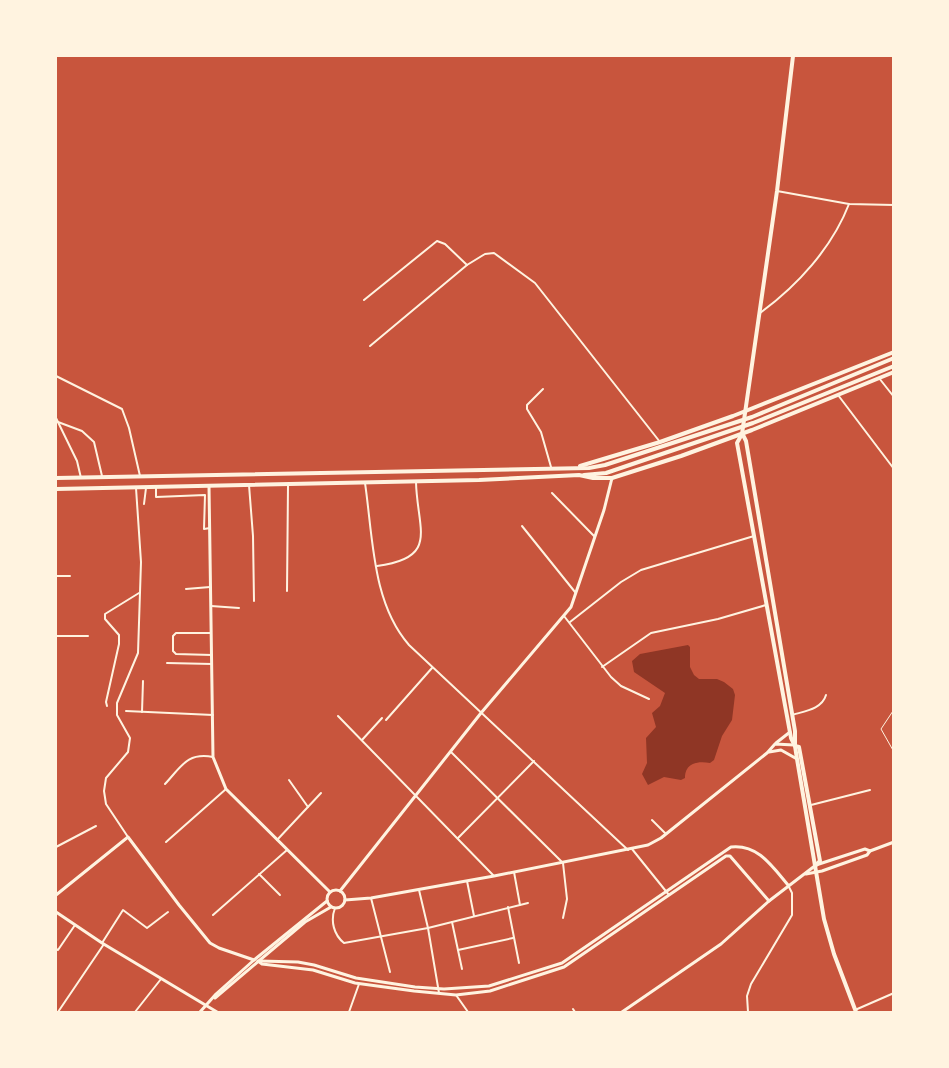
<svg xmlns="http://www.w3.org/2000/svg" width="949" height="1068" font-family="Karla,sans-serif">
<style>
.water{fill:#8f3625}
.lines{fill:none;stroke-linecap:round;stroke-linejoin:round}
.service{stroke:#fff3e0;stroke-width:1}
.minor{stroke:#fff3e0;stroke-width:2}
.tertiary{stroke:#fff3e0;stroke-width:3}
.secondary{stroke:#fff3e0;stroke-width:3}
.primary{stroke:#fff3e0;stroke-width:4}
</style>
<rect width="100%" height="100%" fill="#c8553d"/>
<!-- water -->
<path class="water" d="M688 645 690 647V667L694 675 699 679H717L724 682 733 689 735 695 732 720 722 736 714 760 710 763C699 761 685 762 685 778L681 780 664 777 648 785 642 774 647 763 646 738 656 727 652 713 660 706 665 693 634 672 632 661 640 654Z"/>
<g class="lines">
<!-- service -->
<polyline class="service" points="893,711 881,729 894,752"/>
<!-- minor -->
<g class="minor">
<polyline points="777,191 849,204 894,205"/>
<polyline points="364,300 437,241 445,244 467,265 485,254 494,253 535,283 660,442"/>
<path d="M760 313C797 286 832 248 849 204"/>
<polyline points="370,346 467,265"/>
<polyline points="56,376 122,409 129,428 140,476"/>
<polyline points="879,378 894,397"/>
<polyline points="543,389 527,405 527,409 541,432 551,467"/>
<polyline points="838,395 894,469"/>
<polyline points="56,418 77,461 81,478"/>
<polyline points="58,422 82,431 94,442 102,476"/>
<path d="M365 483C373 537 372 603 409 645L628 850"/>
<polyline points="249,485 253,536 254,601"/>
<polyline points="156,487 156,497 205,495 204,529 210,528"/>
<polyline points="552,493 595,537"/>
<polyline points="144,504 146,488"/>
<polyline points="522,526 575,592"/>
<path d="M377 566C440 558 417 529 416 482"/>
<polyline points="56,576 70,576"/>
<polyline points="186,589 210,587"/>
<polyline points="287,591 288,486"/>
<polyline points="211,606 239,608"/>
<polyline points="564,616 611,677 621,686 649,699"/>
<polyline points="570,622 621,582 641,570 754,536"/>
<polyline points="211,633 176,633 173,636 173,651 176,654 212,655"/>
<polyline points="56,636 88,636"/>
<polyline points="167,663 212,664"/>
<polyline points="602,667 651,633 718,619 766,605"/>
<polyline points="107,706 106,702 119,644 119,635 105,619 105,614 139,593"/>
<polyline points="126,711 213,715"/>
<polyline points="142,712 143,681"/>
<path d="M792 715C805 711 822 709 826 695"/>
<polyline points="338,716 493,875"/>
<polyline points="386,720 432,668"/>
<polyline points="362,740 382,718"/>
<polyline points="451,752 563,863 567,899 563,918"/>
<polyline points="289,780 308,807"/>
<path d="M165 784C181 767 187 752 213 757"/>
<polyline points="811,805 870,790"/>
<polyline points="652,820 666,834"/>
<polyline points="128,837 106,804 104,791 106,778 128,752 130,738 117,715 117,703 138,653 141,562 136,488"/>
<polyline points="458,838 534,761"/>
<polyline points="277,840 321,793"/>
<polyline points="166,842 226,789"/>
<polyline points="56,847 96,826"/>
<polyline points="632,849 669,895"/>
<polyline points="514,872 520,905"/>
<polyline points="259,874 280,895"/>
<polyline points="467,881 474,916"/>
<polyline points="419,890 428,928 439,993"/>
<polyline points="371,898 390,972"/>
<polyline points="508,907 519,963"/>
<path d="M335 908C330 921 334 935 344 943L428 928 528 903"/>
<polyline points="213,915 287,850"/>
<polyline points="452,922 462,969"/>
<polyline points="102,943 123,910 147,928 168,912"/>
<polyline points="56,949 58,950 75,925"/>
<polyline points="458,950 513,938"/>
<polyline points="456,995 468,1012"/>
<polyline points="573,1009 575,1012"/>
<polyline points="855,1010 894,993"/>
<polyline points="58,1012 104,944"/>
<polyline points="135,1012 161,979"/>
<polyline points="349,1012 359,984"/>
<polyline points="748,1012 747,996 751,984 792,915 792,893 788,885"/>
</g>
<!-- tertiary -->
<g class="tertiary">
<polyline points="209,486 213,757 226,789 330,892"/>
<polyline points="776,743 790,732"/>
<polyline points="769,752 781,750 797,759"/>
<polyline points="806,874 822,871 867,855 870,851 894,842"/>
<polyline points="56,895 128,837 179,905 210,943 219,948 254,960"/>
<polyline points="345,900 371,898 494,876 648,845 661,838 767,753 775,744 794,745"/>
<polyline points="56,912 102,943 217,1012"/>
<polyline points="258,961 262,964 313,970 355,983 414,991 456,995 490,991 564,967 726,856 730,856 769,901"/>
<path d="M260 961 298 962 314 965 356 978 415 987 444 989 489 986 562 963 731 847C758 844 772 866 788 885"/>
<polyline points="622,1012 721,944 769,901 816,865 865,849 870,851"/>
</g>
<!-- secondary -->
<g class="secondary">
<circle cx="336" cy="899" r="9"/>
<polyline points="340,891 481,713 571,607 604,510 612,478"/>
<polyline points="215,998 305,922 331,907"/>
<polyline points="200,1012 216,994 254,960 327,901"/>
</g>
<!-- primary -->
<g class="primary">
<polyline points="793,56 777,191 742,434 737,443 791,738 795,746 797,759 824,919 834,954 856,1012"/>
<polyline points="743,435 746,441 795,731 795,746 799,747 820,861 816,865"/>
<polyline points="580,466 660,442 733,416 894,352"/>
<polyline points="584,475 606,473 753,423 894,366"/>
<polyline points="56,478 589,468 605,465 752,417 894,358"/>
<polyline points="56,489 479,480 579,475 593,478 612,478 681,456 752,430 894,372"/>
</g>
</g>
<!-- border -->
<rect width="949" height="1068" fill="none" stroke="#fff3e0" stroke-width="114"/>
</svg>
